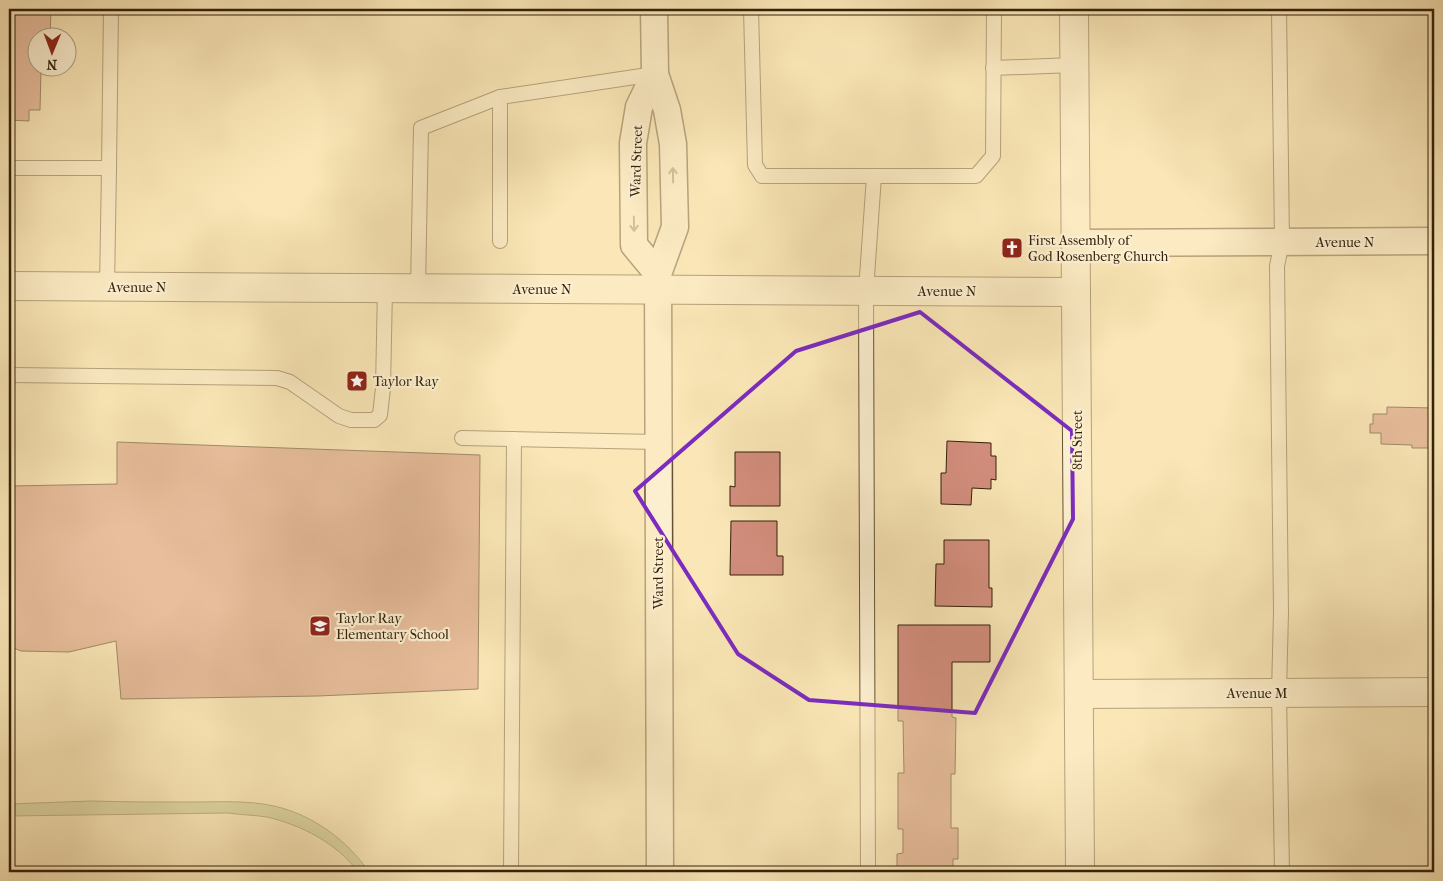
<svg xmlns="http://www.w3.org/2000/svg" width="1443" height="881" font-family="'IM FELL French Canon',serif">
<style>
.green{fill:#bfc48d;stroke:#78724c}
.building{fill:#d38e7d;stroke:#32210a}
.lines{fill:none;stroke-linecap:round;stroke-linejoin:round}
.service-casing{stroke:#645235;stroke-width:16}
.minor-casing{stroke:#645235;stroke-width:29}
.tertiary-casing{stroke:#645235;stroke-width:30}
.service{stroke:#fcefd0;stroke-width:14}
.minor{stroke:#fcefd0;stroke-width:26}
.tertiary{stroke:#fcefd0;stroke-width:28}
.oneway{stroke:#a19277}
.marked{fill:none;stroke:#7b2cbf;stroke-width:4;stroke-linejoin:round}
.labels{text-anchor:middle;stroke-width:4.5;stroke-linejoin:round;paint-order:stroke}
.street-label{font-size:14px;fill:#32210a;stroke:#fcefd0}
.poi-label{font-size:14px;fill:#32210a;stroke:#fcefd0;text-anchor:start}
</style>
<rect width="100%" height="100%" fill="#fae6b6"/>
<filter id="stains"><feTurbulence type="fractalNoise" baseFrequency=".004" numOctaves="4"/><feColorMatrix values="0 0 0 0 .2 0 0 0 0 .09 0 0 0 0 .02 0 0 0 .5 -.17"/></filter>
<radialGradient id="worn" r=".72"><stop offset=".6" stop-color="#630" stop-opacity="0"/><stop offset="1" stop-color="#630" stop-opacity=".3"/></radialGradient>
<!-- green -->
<path class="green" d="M91 801C124 802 157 802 190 802 218 802 247 800 274 806 313 815 347 840 369 872H358C337 843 301 825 267 817 254 815 241 815 228 813L9 816V804Z"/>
<!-- building -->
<g class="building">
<polygon points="9,9 51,9 50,38 38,38 38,68 41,68 40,110 29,110 29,121 9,120"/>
<polygon points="1387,407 1434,408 1434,433 1429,433 1429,448 1412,448 1412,445 1381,444 1381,433 1370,433 1370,424 1373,424 1373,414 1387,414"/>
<polygon points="947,441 991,443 991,456 996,456 996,480 991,479 991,489 972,488 971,505 941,504 941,473 946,473"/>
<polygon points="117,442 480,455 478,689 318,696 121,699 116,641 69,652 21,651 9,646 9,486 117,484"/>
<polygon points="735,452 780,452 780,506 730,506 730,486 735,487"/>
<polygon points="731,521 777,521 777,556 783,556 783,575 730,575"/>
<polygon points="944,540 989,540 989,588 992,588 992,607 935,606 936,564 944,564"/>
<polygon points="898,625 990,625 990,662 952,662 952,717 956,718 955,774 951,774 951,828 958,828 958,859 953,859 953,872 897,872 897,854 903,853 903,829 898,829 898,773 904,773 903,721 898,721"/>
</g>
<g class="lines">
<!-- service casing -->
<g class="service-casing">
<g id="service">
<polyline points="751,9 755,165 762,176 976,176 993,156 994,9"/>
<polyline points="1279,9 1282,242 1277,266 1281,612 1279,693 1282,872"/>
<polyline points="993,68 1074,65"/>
<polyline points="9,168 109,168 107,287"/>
<polyline points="109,168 111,9"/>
<polyline points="500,241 500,97 655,74"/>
<polyline points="418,289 421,128 500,97"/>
<polyline points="9,375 277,378 290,382 339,416 351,420 374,420 380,415 383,388 385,288"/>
<polyline points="462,438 657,442"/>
<polyline points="511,872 514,439"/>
<polyline points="868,872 866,291 874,176"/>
</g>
</g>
<!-- minor casing -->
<g class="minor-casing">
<g id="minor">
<polyline points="654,9 655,74 667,110 673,144 675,227 658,274 660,872"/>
<polyline points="655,74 639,107 633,143 634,245 658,274"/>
<polyline points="1076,243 1434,241"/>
</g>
</g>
<!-- tertiary casing -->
<g class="tertiary-casing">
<g id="tertiary">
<polyline points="1074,9 1080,872"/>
<polyline points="9,286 1076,292"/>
<polyline points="1079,694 1434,692"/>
</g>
</g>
<!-- service -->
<use href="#service" class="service"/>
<!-- minor -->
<use href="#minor" class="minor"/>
<!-- tertiary -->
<use href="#tertiary" class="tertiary"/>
</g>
<!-- one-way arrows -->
<defs><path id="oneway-shaft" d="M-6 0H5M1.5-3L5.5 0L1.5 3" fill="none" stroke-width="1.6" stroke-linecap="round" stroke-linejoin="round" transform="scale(1.25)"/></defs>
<g class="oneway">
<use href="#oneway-shaft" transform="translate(673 175) rotate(-91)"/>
<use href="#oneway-shaft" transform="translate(634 224) rotate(89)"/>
</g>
<!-- marked area -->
<path d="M0 0H1443V881H0ZM920 312 1072 431 1073 519 975 713 809 700 738 654 635 491 796 351Z" fill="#fae6b6" fill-opacity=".55" fill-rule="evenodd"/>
<path class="marked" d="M920 312 1072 431 1073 519 975 713 809 700 738 654 635 491 796 351Z"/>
<!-- icons -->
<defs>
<g id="church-square" transform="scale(1.125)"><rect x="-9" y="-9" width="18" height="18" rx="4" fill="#8f2418" stroke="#fcefd0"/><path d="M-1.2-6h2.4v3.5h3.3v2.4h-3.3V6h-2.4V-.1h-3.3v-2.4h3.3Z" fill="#fff"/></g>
<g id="sight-square" transform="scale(1.125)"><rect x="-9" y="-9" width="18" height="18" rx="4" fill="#8f2418" stroke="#fcefd0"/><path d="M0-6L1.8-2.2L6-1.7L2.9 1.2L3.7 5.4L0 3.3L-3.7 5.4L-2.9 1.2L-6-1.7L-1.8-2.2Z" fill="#fff"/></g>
<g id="school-square" transform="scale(1.125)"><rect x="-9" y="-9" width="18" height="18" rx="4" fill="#8f2418" stroke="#fcefd0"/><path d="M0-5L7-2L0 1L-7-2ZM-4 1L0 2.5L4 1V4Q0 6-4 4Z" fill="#fff"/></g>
</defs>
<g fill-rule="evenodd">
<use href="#church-square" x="1012" y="248"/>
<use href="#sight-square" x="357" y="381"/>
<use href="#school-square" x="320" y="626"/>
</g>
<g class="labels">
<!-- street labels -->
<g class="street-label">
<text transform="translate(636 161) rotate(-88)" y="5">Ward Street</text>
<text x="1345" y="247">Avenue N</text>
<text x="137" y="292">Avenue N</text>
<text x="542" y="294">Avenue N</text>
<text x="947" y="296">Avenue N</text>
<text transform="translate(1077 440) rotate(-90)" y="5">8th Street</text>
<text transform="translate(658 573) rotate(-90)" y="5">Ward Street</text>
<text x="1257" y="698">Avenue M</text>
</g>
<!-- poi labels -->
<g class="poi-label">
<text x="1028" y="245">First Assembly of<tspan x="1028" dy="16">God Rosenberg Church</tspan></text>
<text x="373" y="386">Taylor Ray</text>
<text x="336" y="623">Taylor Ray<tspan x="336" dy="16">Elementary School</tspan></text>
</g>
</g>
<!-- margin -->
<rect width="1443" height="881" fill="none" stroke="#fae6b6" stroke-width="30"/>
<rect x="10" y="10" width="1423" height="861" fill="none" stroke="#32210a" stroke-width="2.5"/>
<rect x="15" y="15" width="1413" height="851" fill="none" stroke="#32210a"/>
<!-- north arrow -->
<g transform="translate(52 52) rotate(181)"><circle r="24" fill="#fcefd0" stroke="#ab9d81"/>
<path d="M0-4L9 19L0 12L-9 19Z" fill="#8f2418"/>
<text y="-8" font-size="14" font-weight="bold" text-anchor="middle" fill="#32210a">N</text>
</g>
<rect width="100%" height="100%" filter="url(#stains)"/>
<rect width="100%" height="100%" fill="url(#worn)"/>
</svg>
